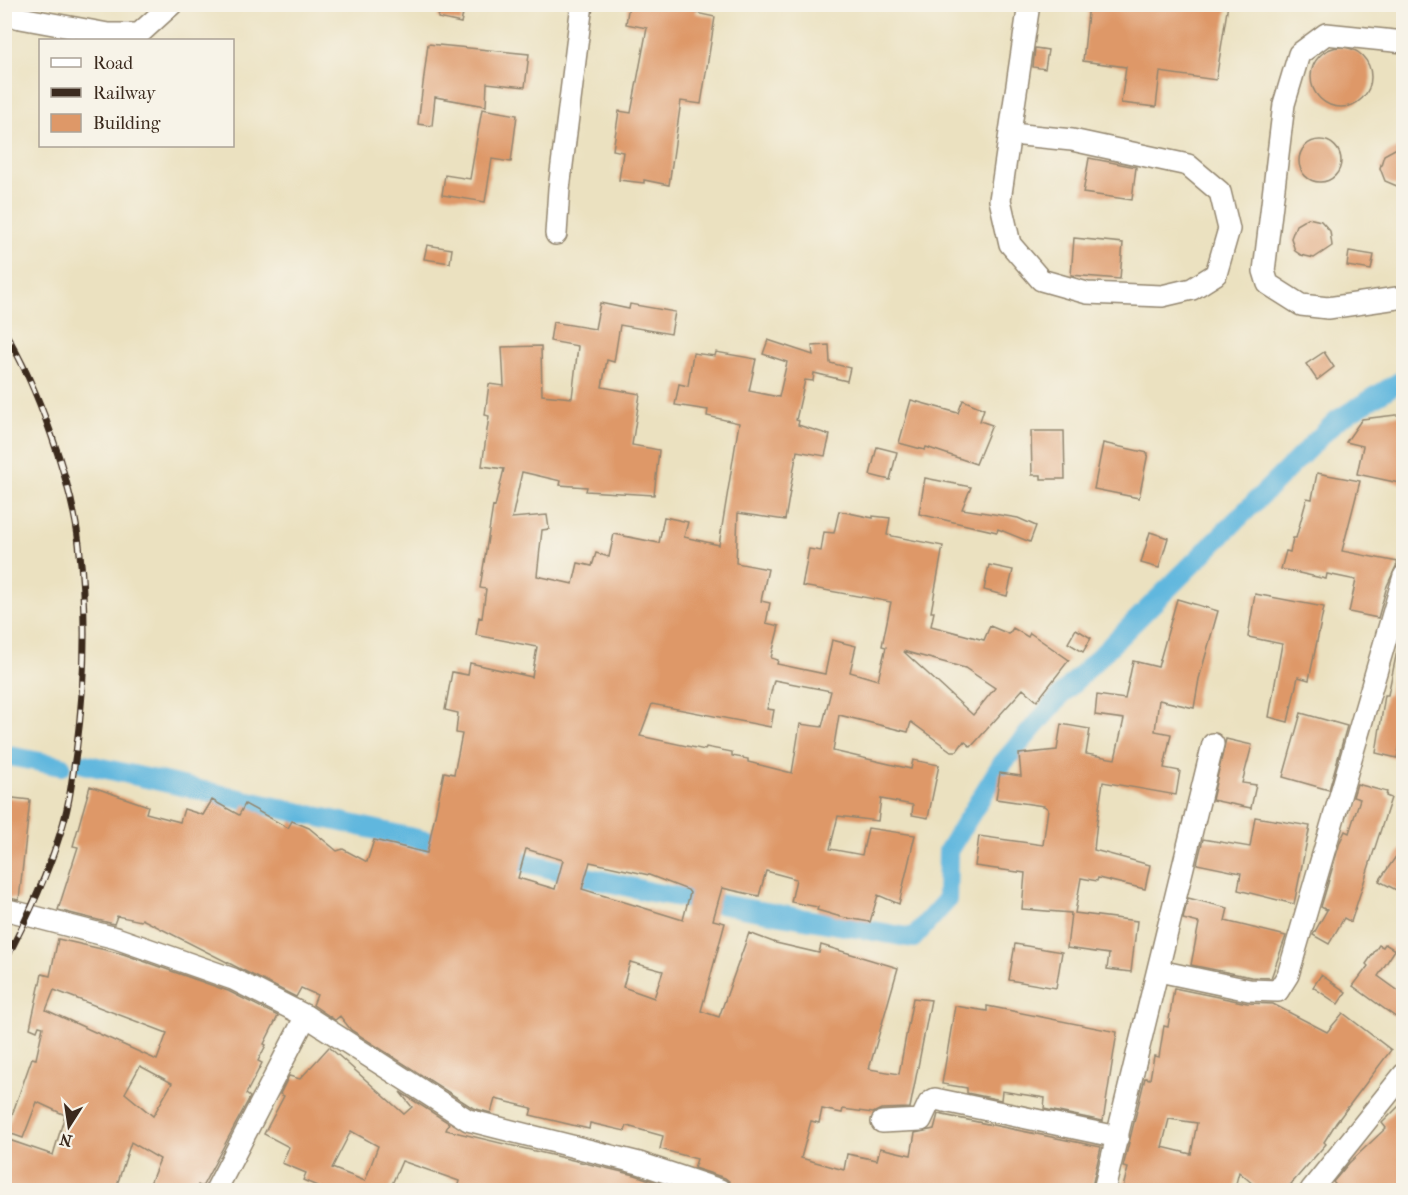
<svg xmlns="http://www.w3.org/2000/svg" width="1408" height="1195" font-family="'IM FELL French Canon',serif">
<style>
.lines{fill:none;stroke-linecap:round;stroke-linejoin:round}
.canal{stroke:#61b7de;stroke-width:20}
.building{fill:#de9868;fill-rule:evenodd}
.minor-casing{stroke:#93866f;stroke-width:24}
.minor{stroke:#fff;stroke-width:21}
.rail-casing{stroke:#3b2a1e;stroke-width:7}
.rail{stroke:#f7f3e8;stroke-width:4.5;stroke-dasharray:14;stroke-linecap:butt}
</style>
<rect width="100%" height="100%" fill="#f7f3e8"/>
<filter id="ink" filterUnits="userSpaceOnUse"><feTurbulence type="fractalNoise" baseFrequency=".0167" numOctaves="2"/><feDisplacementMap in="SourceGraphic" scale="12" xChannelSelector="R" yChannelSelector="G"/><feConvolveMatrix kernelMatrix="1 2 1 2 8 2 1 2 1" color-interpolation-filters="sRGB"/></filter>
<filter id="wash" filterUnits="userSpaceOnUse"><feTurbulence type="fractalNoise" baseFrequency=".008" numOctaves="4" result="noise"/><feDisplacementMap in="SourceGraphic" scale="24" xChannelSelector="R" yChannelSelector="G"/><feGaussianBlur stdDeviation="1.35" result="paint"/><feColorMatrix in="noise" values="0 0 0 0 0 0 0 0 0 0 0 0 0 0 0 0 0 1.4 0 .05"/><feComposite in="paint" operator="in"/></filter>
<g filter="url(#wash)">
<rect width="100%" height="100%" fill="#ebe1c0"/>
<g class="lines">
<!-- canal -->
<g class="canal">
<polyline points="4,755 61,766"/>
<polyline points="84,764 453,847"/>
<polyline points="497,856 651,892 913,938 947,900 948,851 1001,765 1063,693 1337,420 1404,379"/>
</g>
</g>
<g id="blocks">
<!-- building -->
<g class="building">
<polygon points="441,4 465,4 461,23 438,18"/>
<polygon points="629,4 697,4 696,13 715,17 701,104 681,101 669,185 644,180 644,183 619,180 623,152 613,150 619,111 631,113 647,28 626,24"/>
<polygon points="1089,4 1228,4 1216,80 1160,72 1156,107 1121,103 1126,67 1083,61"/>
<polygon points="428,44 529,54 525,87 487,83 486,106 435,97 432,126 418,124"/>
<circle cx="1341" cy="77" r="30"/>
<polygon points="1035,48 1048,50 1045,69 1033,67"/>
<polygon points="482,109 517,115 511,162 492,159 485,202 442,195 445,175 470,179"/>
<circle cx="1320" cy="161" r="21"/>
<polygon points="1404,144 1404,189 1385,181 1380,168 1384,155"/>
<polygon points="1089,158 1136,167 1132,200 1083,193"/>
<polygon points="1308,218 1321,221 1330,231 1332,246 1314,258 1301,255 1295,251 1291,238 1296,225"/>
<polygon points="1074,238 1123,243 1120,279 1071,275"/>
<polygon points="427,245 452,249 450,263 424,259"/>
<polygon points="1349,251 1374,255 1371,270 1347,266"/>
<path d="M600 303 629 309 630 304 675 312 671 334 620 325 614 362 607 360 602 387 640 394 632 445 659 450 654 495 586 491 587 487 560 485 561 481 522 472 512 518 547 515 549 529 542 530 537 576 573 584 578 563 592 566 596 553 609 557 614 534 659 543 664 517 688 522 684 537 719 545 739 423 707 416 708 410 675 405 679 384 688 386 693 353 715 356 716 352 756 359 749 391 779 397 787 362 763 354 768 340 813 355 812 346 829 345 830 363 850 368 847 381 814 373 813 381 805 380 796 420 799 421 798 425 830 435 825 456 797 451 785 520 738 513 736 563 768 569 761 601 770 603 766 623 779 626 771 658 778 660 777 664 825 674 832 640 856 646 850 672 878 680 886 647 882 646 891 602 802 586 809 549 821 551 824 532 834 533 839 511 873 518V516L890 518 887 535 943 546 931 612H934L931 626 984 640 990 626 1009 634 1013 628 1028 637 1030 633 1069 660 1037 701 1023 689 971 747 964 741 957 751H951L911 722 908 732 839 715 833 751 911 769 913 760 939 765 928 818 912 815 913 805 881 799 878 821 838 816 830 849 862 855 868 828 915 835 899 904 878 895 870 922 841 917 817 910 818 907 791 902 796 879 766 871 759 896 722 888 713 920 725 923 701 1011 719 1017 749 933 776 943 819 953 821 945 898 968 869 1069 899 1074 913 998 931 1000 910 1108 881 1109 873 1113 843 1109 842 1113 822 1109 819 1123 811 1121 801 1158 844 1170 847 1154 877 1160 880 1148 911 1155 915 1133 934 1129 938 1114 1101 1147 1091 1191H732L730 1182 725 1178 694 1168 697 1159 660 1149 663 1136 627 1126 625 1131 590 1123 589 1129 530 1115 532 1108 495 1099 491 1113 473 1108 351 1030 340 1016 335 1020 313 1005 317 995 301 988 296 997 142 919 141 921 117 916 114 924 58 910 78 847 73 846 90 786 148 806 146 813 180 822 184 809 203 815 212 800 239 815 245 804 288 828 292 821 309 828 337 851 343 849 367 862 374 840 427 853 444 772 454 774 462 734 456 733 458 713 445 710 452 672 468 675 470 663 532 677 537 647 476 635 479 617 482 618 486 589 480 588 493 506 495 507 504 469 482 466 489 416 485 415 489 384 504 386 502 347 541 346 542 395 572 398 578 346 550 341 553 322 595 329ZM903 651 965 668 995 688 973 715ZM774 680 831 691 822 727 800 724 792 773 748 762V759L732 756V752L706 747 705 750 640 736 652 704 771 727 774 710 767 709ZM526 849 563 860 555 889 518 878ZM590 862 649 875 688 890 690 893 683 920 582 889ZM630 962 663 971 654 998 623 987Z"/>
<polygon points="1324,352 1334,367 1317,380 1306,364"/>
<polygon points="911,400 958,413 963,400 984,409 980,421 992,425 976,464 926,447 925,450 899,443"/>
<polygon points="1404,414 1404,484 1357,474 1363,446 1346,442 1362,419"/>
<polygon points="1031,431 1064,431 1065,479 1041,479 1041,475 1032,475"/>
<polygon points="1103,443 1148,453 1139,498 1094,489"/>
<polygon points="877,447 897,452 890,480 870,475"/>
<polygon points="1317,473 1360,481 1342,551 1398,562 1387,586 1378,618 1349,612 1356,580 1327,574 1326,579 1281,569 1286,551 1290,552 1293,538 1296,538 1307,498 1312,499"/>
<polygon points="925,478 971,487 962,509 1018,518 1036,526 1030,542 998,529 997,532 919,514"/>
<polygon points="1150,532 1168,538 1159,568 1141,563"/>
<polygon points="989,565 1013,570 1007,596 984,590"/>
<polygon points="1255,594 1324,607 1309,680 1298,677 1288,722 1269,717 1282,644 1248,637"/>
<polygon points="1177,599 1218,611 1199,679 1194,708 1159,700 1155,731 1171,734 1164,768 1180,771 1176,795 1103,782 1097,821 1094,850 1150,865 1145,889 1098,878 1097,881 1081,878 1075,913 1137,921 1131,972 1107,969 1109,954 1067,948 1071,913 1022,909 1025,873 975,866 979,836 1043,845 1048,809 1044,806 996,799 1000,773 1021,776 1019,754 1057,750 1061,724 1090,729 1086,754 1115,759 1124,719 1095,715 1097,695 1125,699 1133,661 1158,667"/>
<polygon points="1076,629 1091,638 1083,652 1068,643"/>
<polygon points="1397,651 1404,651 1404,725 1397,758 1376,753 1385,695 1388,695"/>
<polygon points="1301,713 1347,726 1329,790 1283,777"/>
<polygon points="1226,739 1252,745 1242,783 1256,785 1251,808 1212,800"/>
<polygon points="1357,784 1387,792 1386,796 1391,798 1351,922 1344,918 1329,944 1313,935 1327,910 1321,907 1340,842 1345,831 1349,833 1360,799 1353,797"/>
<polygon points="4,797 30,800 19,900 4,897"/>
<polygon points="1255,817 1310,826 1294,904 1238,890 1241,873 1197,864 1203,839 1250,847"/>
<polygon points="1404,845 1404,894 1379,881"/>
<polygon points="1188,898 1228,908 1225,921 1286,936 1271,978 1251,977 1191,965 1199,923 1183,919"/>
<path d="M58 939 123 954 228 991 278 1016 264 1044 266 1045 258 1061 262 1063 246 1094 250 1097 202 1187 198 1185 196 1191H147L160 1159 131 1142 115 1191H4V1151L9 1140 53 1155 65 1115 37 1102 23 1138 6 1132 32 1058 36 1059 43 1027 39 1026 37 1031 30 1028 42 974 50 976ZM54 990 167 1033 157 1060 46 1010ZM140 1066 172 1083 153 1116 125 1093Z"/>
<polygon points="1015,944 1062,952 1056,988 1009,980"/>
<polygon points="1385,944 1395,950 1378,976 1404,995 1404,1023 1353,986 1368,966 1366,964 1379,945 1383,947"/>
<polygon points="1321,975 1346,992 1338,1004 1313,987"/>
<path d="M1174 988 1247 1003 1273 1004 1327 1032 1343 1013 1391 1050 1336 1123 1324 1142 1326 1144 1285 1191H1261L1239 1172 1234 1191H1122L1128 1168 1123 1167 1145 1078 1150 1079 1154 1056 1159 1057 1164 1026 1168 1027ZM1169 1119 1197 1123 1191 1154 1162 1147Z"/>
<polygon points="955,1006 987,1011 987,1006 1117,1032 1103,1121 1044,1109 1045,1098 1002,1091 1001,1100 967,1093 967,1088 942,1084"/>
<path d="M329 1047 404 1114 412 1107 400 1092 449 1123 446 1130 635 1175 681 1191H482L458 1185 459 1181 402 1161 389 1191H329L303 1180 306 1173 282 1163 289 1147 264 1134 284 1096 280 1094 289 1076 300 1079ZM351 1131 378 1146 365 1181 332 1168Z"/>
<polygon points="1404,1101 1404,1191 1341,1191 1333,1182 1349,1163 1386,1128 1382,1123"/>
</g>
</g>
</g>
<g filter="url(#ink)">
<use href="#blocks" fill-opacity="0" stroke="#93866f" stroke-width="1.5"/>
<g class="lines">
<!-- minor casing -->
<g class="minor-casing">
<g id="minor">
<polyline points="4,15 108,34 139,34 172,4"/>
<polyline points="1404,42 1326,34 1299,54 1284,104 1264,271 1268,284 1301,305 1328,308 1404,297"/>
<polyline points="1012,134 1072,140 1188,165 1220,192 1229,229 1216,274 1192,289 1162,296 1087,293 1041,280 1010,244 1000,200 1029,4"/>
<polyline points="556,234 559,189 582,4"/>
<polyline points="4,909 116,938 233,979 306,1016 468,1120 639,1163 720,1190"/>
<polyline points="1159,971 1249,990 1278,991 1288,975 1404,576"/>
<polyline points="882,1122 921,1120 929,1103 935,1099 1118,1137"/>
<polyline points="216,1190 306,1016"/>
<polyline points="1104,1190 1213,744"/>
<polyline points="1311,1190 1404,1074"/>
</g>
</g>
<!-- minor -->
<use href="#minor" class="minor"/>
<!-- rail casing -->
<g class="rail-casing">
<path id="rail" d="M4 331C37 384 72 483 79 544 87 613 85 685 76 753 72 780 69 808 60 834 46 879 26 921 4 963"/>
</g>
<!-- rail -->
<use href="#rail" class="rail"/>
</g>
</g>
<!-- margin -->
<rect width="1408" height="1195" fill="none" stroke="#f7f3e8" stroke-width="24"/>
<!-- legend -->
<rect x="39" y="39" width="195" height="108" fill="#f7f3e8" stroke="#aca397" stroke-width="1.5"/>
<rect x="51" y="58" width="30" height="9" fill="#ffffff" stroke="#aca397" stroke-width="1.5"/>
<text x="93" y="69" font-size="18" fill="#3b2a1e">Road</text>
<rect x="51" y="88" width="30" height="9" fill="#3b2a1e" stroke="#aca397" stroke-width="1.5"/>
<text x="93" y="99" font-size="18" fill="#3b2a1e">Railway</text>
<rect x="51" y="114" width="30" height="18" fill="#de9868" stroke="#aca397" stroke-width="1.5"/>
<text x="93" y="129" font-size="18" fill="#3b2a1e">Building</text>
<!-- north arrow -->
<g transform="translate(69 1126) rotate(192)" stroke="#f7f3e8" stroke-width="4.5" paint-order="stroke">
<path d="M0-4.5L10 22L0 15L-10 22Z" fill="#3b2a1e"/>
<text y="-9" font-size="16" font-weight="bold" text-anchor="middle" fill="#3b2a1e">N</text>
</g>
</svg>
